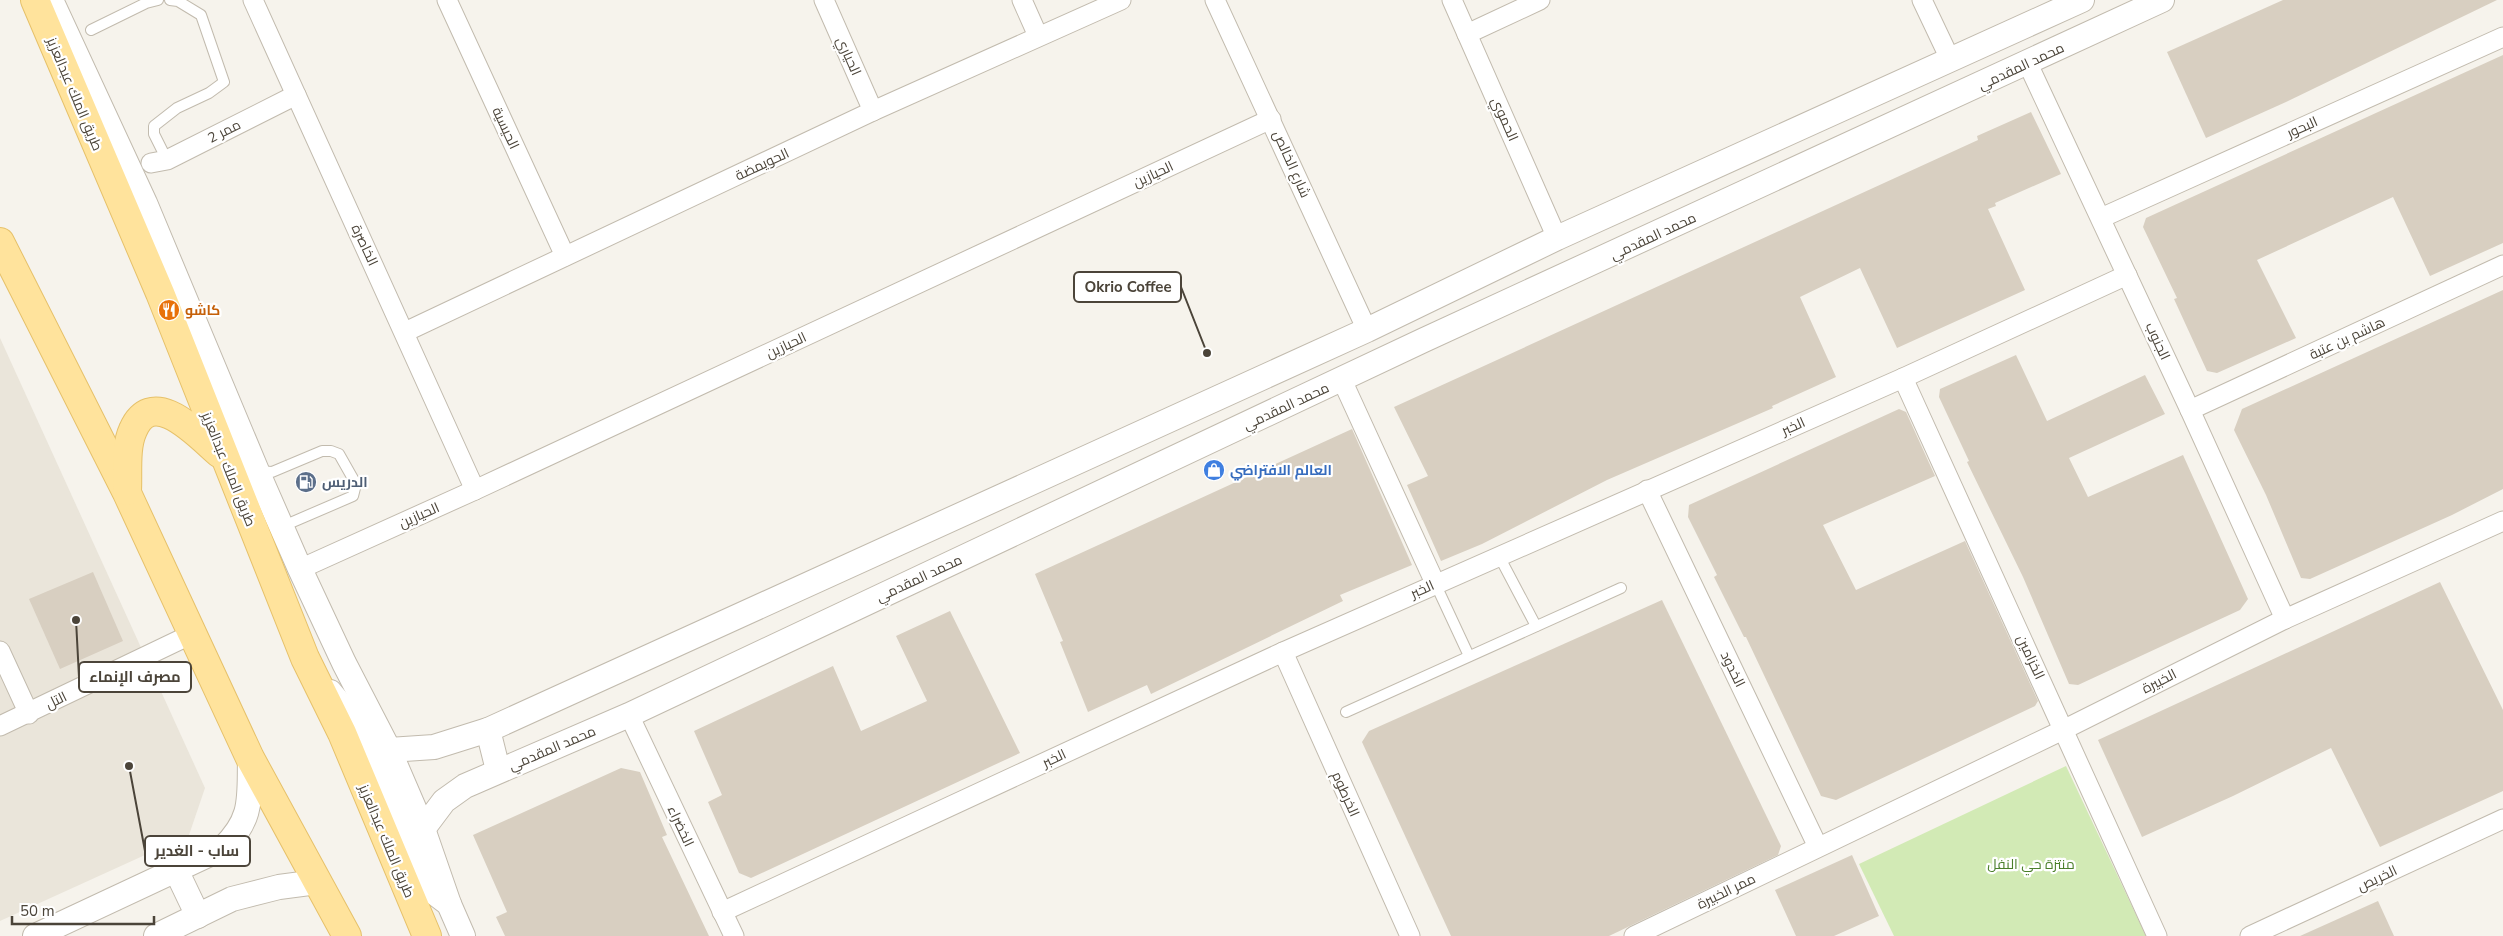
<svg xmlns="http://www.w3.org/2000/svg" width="2503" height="936" font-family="'Nunito Sans',Cairo,sans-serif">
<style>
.residential{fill:#eae5da}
.green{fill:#d2eab5}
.building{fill:#d8cfc1}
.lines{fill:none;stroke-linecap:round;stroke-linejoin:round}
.service-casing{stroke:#c2bbae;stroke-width:12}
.minor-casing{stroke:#c2bbae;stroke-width:21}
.tertiary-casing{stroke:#c2bbae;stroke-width:26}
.primary-casing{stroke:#e6c16a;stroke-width:30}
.service{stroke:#fff;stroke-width:10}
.minor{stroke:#fff;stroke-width:19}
.tertiary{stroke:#fff;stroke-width:24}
.primary{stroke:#ffe39c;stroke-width:28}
.labels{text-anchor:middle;stroke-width:4.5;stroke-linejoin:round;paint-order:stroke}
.street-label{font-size:14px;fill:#4b4439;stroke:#fff}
.food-label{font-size:14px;font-weight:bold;fill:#c56008;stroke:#fff;text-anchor:start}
.shop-label{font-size:14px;font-weight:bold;fill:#366cbe;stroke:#fff;text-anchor:start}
.service-label{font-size:14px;font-weight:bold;fill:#4e5e75;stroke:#fff;text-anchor:start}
.park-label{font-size:14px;fill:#4a7f2a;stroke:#fff}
.leader{fill:none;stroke:#4b4439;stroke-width:2}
.callout-dot{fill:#4b4439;stroke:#fff;stroke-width:2}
.callout{fill:#fff;stroke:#4b4439;stroke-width:2}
.callout-label{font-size:15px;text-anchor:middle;font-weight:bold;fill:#4b4439}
</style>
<rect width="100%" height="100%" fill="#f6f3ec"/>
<!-- residential -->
<polygon class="residential" points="0,338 205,788 189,835 0,921"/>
<!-- green -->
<polygon class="green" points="2066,766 2146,936 1894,936 1859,864"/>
<!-- building -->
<g class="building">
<polygon points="2283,0 2497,0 2286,102 2206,138 2167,52"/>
<polygon points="2503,55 2503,243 2430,276 2393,197 2257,260 2296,338 2217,373 2207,371 2174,299 2177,298 2143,227 2146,218"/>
<polygon points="2031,112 2061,174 1995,203 1996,206 1988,209 2025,290 1897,348 1860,268 1800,297 1836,377 1772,406 1773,408 1607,480 1482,544 1441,561 1407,485 1428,476 1394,407 1978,140 1977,136"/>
<polygon points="2503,290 2503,489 2452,515 2310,579 2301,578 2266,495 2234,430 2242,409"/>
<polygon points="2016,355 2047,421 2145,375 2165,414 2069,458 2088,497 2183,455 2248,599 2240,610 2078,685 2069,684 2023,577 1967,462 1969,461 1939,397 1940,389"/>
<polygon points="1899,409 1906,412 1935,476 1823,525 1856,590 1965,541 2038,701 2035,706 1836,800 1821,796 1746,637 1744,637 1714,577 1717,575 1688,517 1689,505"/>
<polygon points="1352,429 1412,565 1340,595 1343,601 1151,694 1147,685 1088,712 1060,642 1063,641 1035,574"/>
<polygon points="93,572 123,641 60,669 29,599"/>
<polygon points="2440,582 2503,710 2503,791 2380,847 2331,748 2233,796 2142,837 2098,740"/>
<polygon points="1662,600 1781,846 1778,855 1609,936 1451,936 1362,742 1369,731"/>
<polygon points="950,611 1020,753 751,878 739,873 708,802 722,795 694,731 833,666 861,731 927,701 896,636"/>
<polygon points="621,768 640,772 667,835 662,837 709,936 505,936 496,917 507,912 473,835"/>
<polygon points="1852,855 1879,916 1834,936 1796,936 1775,890"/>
<polygon points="2378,901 2394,936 2300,936"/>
</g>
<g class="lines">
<!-- service casing -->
<g class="service-casing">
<g id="service">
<polyline points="91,30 146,3 158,0"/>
<polyline points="167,160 154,134 154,126 177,108 209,93 224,82 201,15 178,1 170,0"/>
<polyline points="257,471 272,472 322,451 331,451 339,454 356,484 353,496 281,527"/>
<polyline points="1499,556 1536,626"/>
<polyline points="1435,583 1469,656"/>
<polyline points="1346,712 1621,588"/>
</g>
</g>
<!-- minor casing -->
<g class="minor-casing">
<g id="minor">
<polyline points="253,0 475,490"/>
<polyline points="447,0 565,256"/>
<polyline points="824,0 873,111"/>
<polyline points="1022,0 1038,36"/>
<polyline points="1215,0 1367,330"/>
<polyline points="1452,0 1557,238"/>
<polyline points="1922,0 1950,59"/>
<polyline points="1467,34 1540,0"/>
<polyline points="2028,64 2190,410 2285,619"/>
<polyline points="151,163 167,160 296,95"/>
<polyline points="2101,218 2503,37"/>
<polyline points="405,332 873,111 1121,0"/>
<polyline points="1903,378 2157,936"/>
<polyline points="1342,380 1435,583"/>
<polyline points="2190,410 2503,265"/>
<polyline points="1647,490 1818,847"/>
<polyline points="300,569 475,490 1271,119"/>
<polyline points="0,651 29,714"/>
<polyline points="1283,652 1410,936"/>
<polyline points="629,715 734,936"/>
<polyline points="0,726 192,634"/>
<polyline points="722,912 1283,652 1903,378 2127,275"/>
<polyline points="1634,936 2065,729 2285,619 2503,521"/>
<polyline points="2250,936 2503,819"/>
</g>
</g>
<!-- tertiary casing -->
<g class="tertiary-casing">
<g id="tertiary">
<polyline points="51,0 145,203 257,471 300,569 344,663 389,750 423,829 449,904"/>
<polyline points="330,692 363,732 424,885 449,904 463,936"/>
<polyline points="488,730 498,770"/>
<polyline points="389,750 434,747 488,730 1367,330 1557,238 2082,0"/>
<polyline points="423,829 444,801 465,786 629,715 1424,340 2162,0"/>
<polyline points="176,870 198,916"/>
<path d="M35 936 223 848C254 818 249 797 250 758"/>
<polyline points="156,936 232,899 279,887 317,882"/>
</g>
</g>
<!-- primary casing -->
<g class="primary-casing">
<g id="primary">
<polyline points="35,0 160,293 305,658 342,733 427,936"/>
<polyline points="0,242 127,493 250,758 347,936"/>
<path d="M127 491C128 472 125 447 133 430 153 384 199 436 219 453"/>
</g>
</g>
<!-- service -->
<use href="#service" class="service"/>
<!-- minor -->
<use href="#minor" class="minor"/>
<!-- tertiary -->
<use href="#tertiary" class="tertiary"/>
<!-- primary -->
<use href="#primary" class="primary"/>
</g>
<!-- icons -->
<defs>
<g id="restaurant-disc" transform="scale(1.125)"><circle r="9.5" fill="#e8710a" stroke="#fff"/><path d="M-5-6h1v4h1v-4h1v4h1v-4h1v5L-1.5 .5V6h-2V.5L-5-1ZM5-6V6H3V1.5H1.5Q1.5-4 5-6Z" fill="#fff"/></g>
<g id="shop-disc" transform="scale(1.125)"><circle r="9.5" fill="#3f7fe0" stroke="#fff"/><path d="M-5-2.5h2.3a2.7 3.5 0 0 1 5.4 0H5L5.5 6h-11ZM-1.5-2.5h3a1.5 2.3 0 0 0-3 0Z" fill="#fff"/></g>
<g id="fuel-disc" transform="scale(1.125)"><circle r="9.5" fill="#5c6f8a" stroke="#fff"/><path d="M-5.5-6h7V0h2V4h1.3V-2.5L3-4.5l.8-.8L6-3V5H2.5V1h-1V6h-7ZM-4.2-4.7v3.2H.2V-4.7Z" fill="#fff"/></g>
</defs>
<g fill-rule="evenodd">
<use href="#restaurant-disc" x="169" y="310"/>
<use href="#shop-disc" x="1214" y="470"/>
<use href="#fuel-disc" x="306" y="482"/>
</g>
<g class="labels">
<!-- street labels -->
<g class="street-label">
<text transform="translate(849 56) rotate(66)" y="5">الحياري</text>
<text transform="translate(2021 66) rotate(-25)" y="5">محمد المقدمي</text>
<text transform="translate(75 94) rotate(67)" y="5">طريق الملك عبدالعزيز</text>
<text transform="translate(1505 119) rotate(66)" y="5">الحموي</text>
<text transform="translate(2302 127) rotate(-24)" y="5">البحور</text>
<text transform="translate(506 128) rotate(65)" y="5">الحيسية</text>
<text transform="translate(224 131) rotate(-27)" y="5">ممر 2</text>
<text transform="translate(762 164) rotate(-25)" y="5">الحويمضة</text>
<text transform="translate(1292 164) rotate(66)" y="5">شارع الخالص</text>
<text transform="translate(1153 174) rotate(-25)" y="5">الحيازين</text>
<text transform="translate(1653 236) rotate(-25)" y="5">محمد المقدمي</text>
<text transform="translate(365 245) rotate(65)" y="5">الخاصرة</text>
<text transform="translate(2347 338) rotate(-25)" y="5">هاشم بن عتبة</text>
<text transform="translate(2158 341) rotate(65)" y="5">الجنوب</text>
<text transform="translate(786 345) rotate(-25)" y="5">الحيازين</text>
<text transform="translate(1286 406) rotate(-25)" y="5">محمد المقدمي</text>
<text transform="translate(1793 426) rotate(-24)" y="5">الخبر</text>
<text transform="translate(229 469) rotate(68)" y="5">طريق الملك عبدالعزيز</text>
<text transform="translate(419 515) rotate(-24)" y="5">الحيازين</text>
<text transform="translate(919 578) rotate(-25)" y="5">محمد المقدمي</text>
<text transform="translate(1422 589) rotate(-24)" y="5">الخبر</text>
<text transform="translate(2031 657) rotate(65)" y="5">الخزامين</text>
<text transform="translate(1733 669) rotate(64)" y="5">الخدود</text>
<text transform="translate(2159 681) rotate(-27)" y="5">الخبيرة</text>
<text transform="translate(56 700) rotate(-26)" y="5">التل</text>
<text transform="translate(552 748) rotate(-23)" y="5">محمد المقدمي</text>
<text transform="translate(1054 758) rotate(-25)" y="5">الخبر</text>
<text transform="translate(1346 794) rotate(66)" y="5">الخرطوم</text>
<text transform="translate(681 826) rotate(65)" y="5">الخضراء</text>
<text transform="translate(387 841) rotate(67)" y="5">طريق الملك عبدالعزيز</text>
<text transform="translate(2377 878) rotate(-25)" y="5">الخريص</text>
<text transform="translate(1726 891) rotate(-26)" y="5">ممر الخبيرة</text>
</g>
<!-- food labels -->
<g class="food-label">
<text x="185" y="315">كاشو</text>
</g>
<!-- shop labels -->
<g class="shop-label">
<text x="1230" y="475">العالم الافتراضي</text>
</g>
<!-- service labels -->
<g class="service-label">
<text x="322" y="487">الدريس</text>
</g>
<!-- park labels -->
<g class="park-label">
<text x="2031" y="869">منتزة حي النفل</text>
</g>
</g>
<!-- callouts -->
<path class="leader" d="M1207 353L1181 287M76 620L79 677M129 766L145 851"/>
<g class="callout-dot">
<circle cx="1207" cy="353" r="5"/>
<circle cx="76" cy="620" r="5"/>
<circle cx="129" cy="766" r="5"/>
</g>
<g class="callout">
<rect x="1074" y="272" width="107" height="30" rx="5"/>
<rect x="79" y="662" width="112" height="30" rx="5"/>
<rect x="145" y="836" width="105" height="30" rx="5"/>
</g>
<g class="callout-label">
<text x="1128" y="292">Okrio Coffee</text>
<text x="135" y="682">مصرف الإنماء</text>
<text x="197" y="856">ساب - الغدير</text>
</g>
<!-- scale -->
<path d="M12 916v8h142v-8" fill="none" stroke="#4b4439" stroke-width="2.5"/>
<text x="20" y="916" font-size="15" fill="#4b4439" stroke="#ffffff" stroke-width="4" paint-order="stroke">50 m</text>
</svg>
